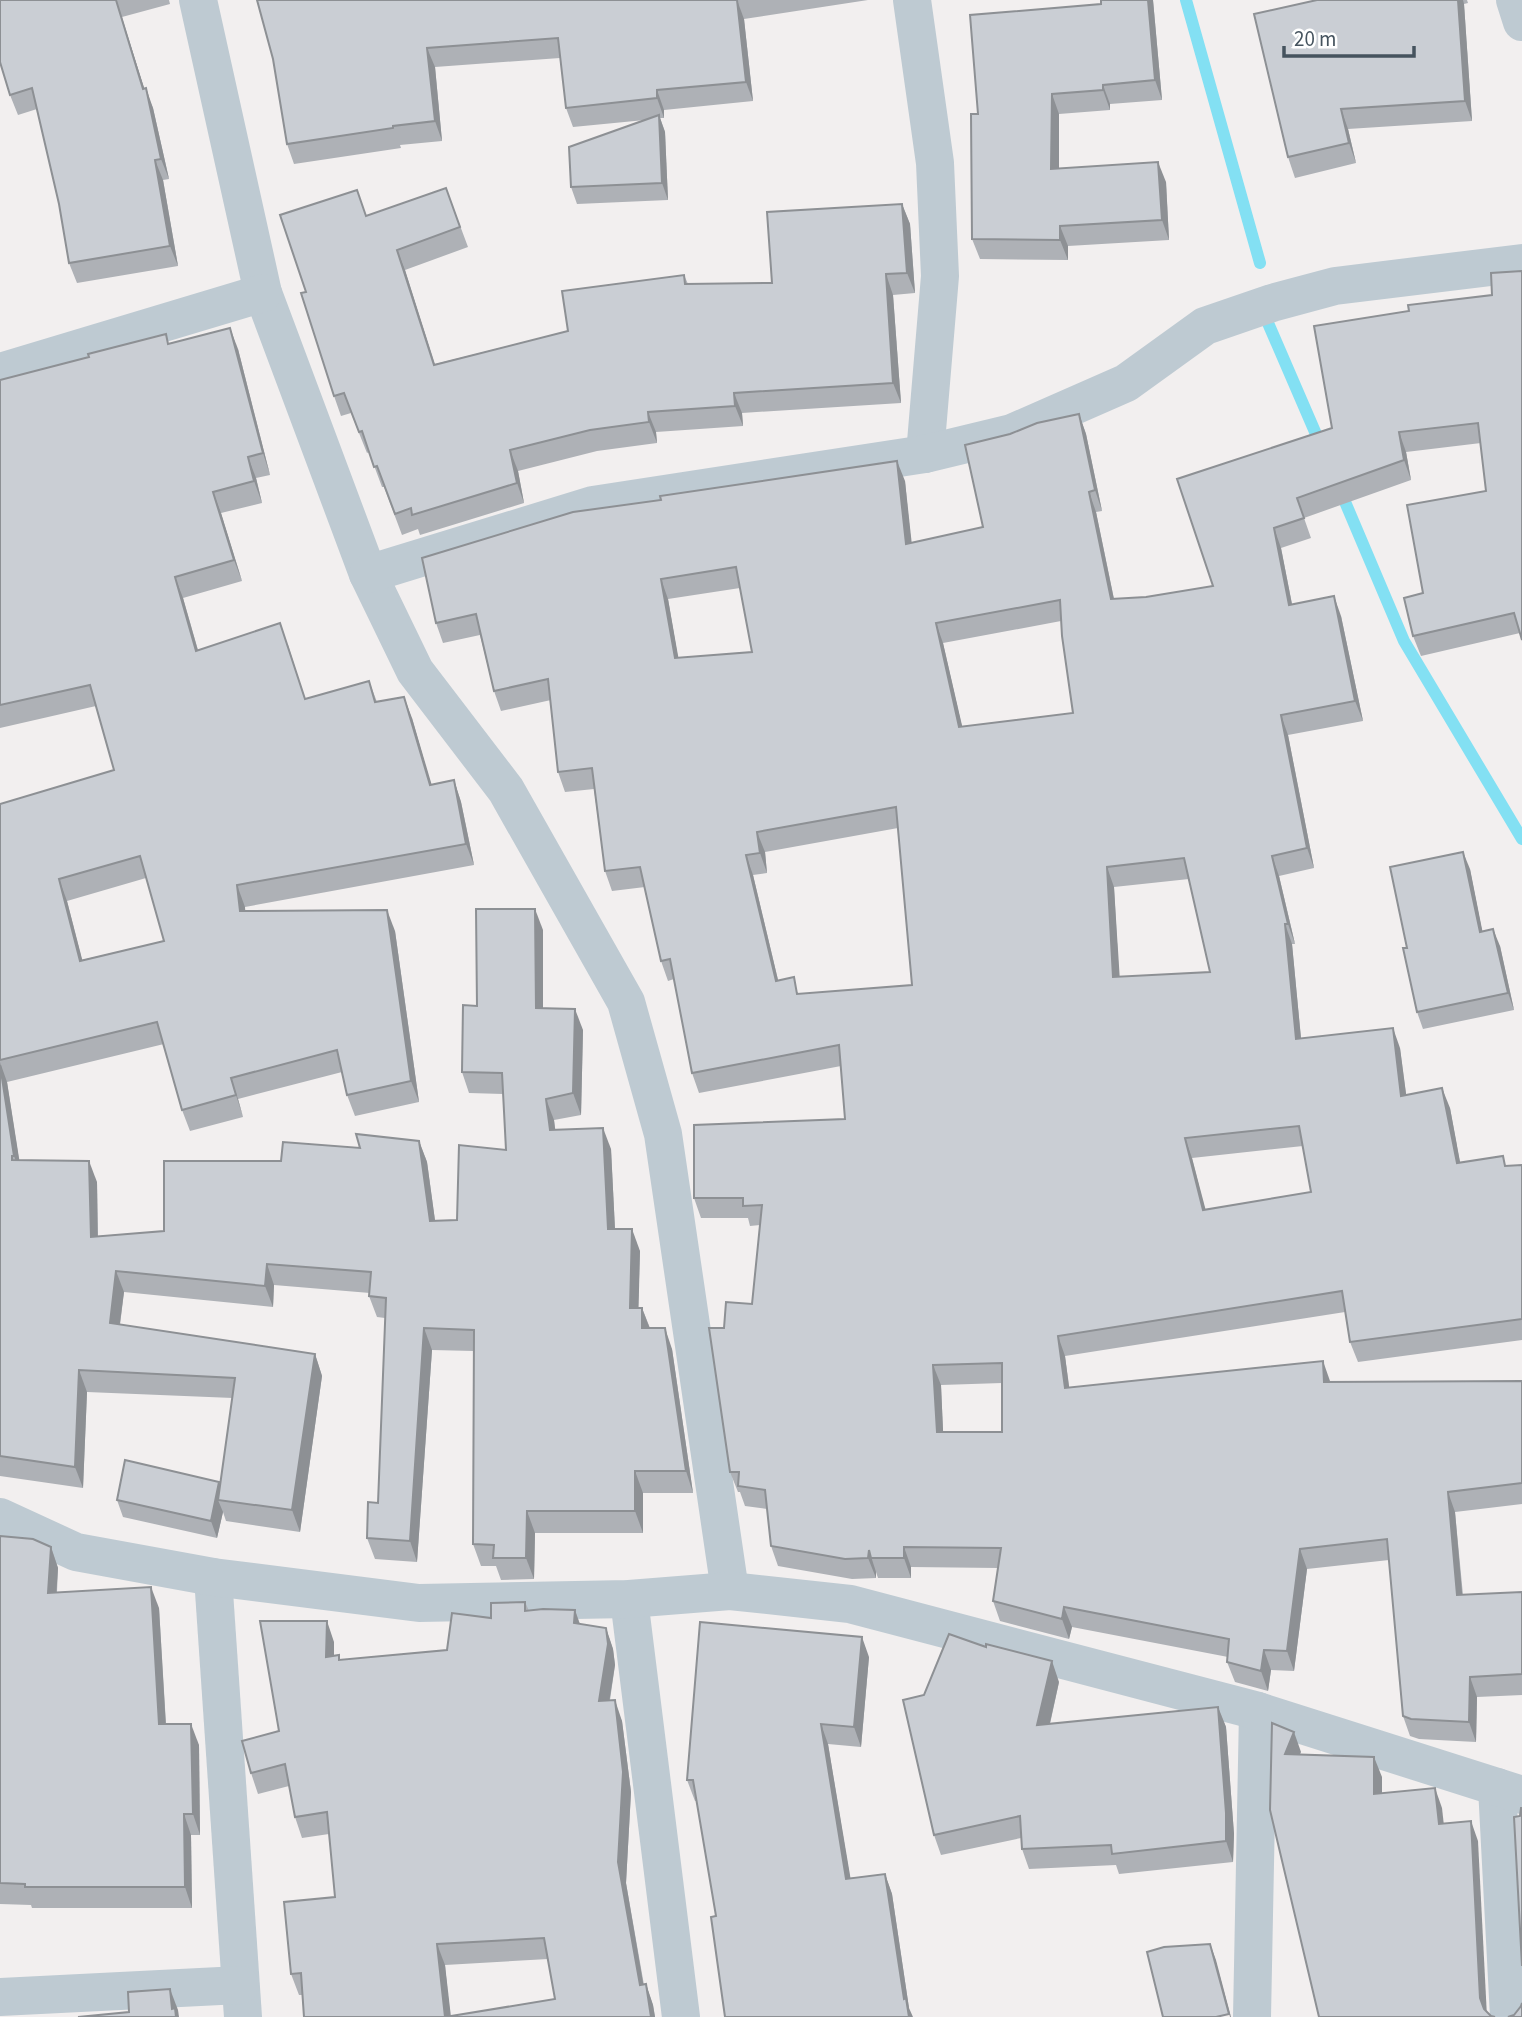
<svg xmlns="http://www.w3.org/2000/svg" width="1522" height="2017" font-family="'Source Sans 3',sans-serif">
<style>
.lines{fill:none;stroke-linecap:round;stroke-linejoin:round}
.stream{stroke:#83e0f3;stroke-width:12}
.minor{stroke:#becad2;stroke-width:38}
.tertiary{stroke:#becad2;stroke-width:38}
.wall{fill:#aeb1b6;fill-rule:evenodd}
.shaded-wall{fill:#8d9094}
.building{fill:#caced4;stroke:#8d9094;stroke-width:2;fill-rule:evenodd}
</style>
<rect width="100%" height="100%" fill="#f2efef"/>
<g class="lines">
<!-- stream -->
<g class="stream">
<polyline points="1186,0 1260,263"/>
<polyline points="1268,323 1322,448"/>
<polyline points="1340,490 1404,641 1522,839"/>
</g>
<!-- minor -->
<g class="minor">
<polyline points="198,0 263,293 368,574 415,671 506,790 626,1002 663,1134 730,1591"/>
<polyline points="912,0 935,163 940,276 925,454"/>
<polyline points="1515,0 1522,22"/>
<polyline points="0,372 263,293"/>
<polyline points="368,574 593,505 925,454 1012,433 1126,383 1205,326 1272,303 1335,286 1522,263"/>
<polyline points="213,1577 243,2017"/>
<polyline points="629,1599 681,2017"/>
<polyline points="1497,1787 1509,2017"/>
<polyline points="0,1997 240,1985"/>
<polyline points="1252,2017 1258,1711"/>
</g>
<!-- tertiary -->
<polyline class="tertiary" points="0,1517 76,1552 213,1577 419,1603 629,1599 730,1591 850,1604 1258,1711 1522,1795"/>
</g>
<!-- wall -->
<g class="wall">
<polygon points="0,0 169,0 170,4 122,17 144,88 153,108 169,179 163,180 178,266 77,283 69,263 59,204 37,109 18,115 10,95"/>
<polygon points="257,0 868,0 744,19 753,101 664,110 664,118 660,118 665,132 668,200 577,204 571,187 645,120 573,127 566,108 560,58 435,67 442,141 400,145 401,148 294,164 287,144 273,59"/>
<polygon points="1153,0 1162,100 1110,104 1110,110 1059,114 1059,168 1166,182 1169,240 1068,246 1068,260 980,259 972,239 978,114"/>
<polygon points="1317,0 1467,0 1468,3 1464,4 1472,121 1348,129 1356,163 1295,178 1288,157"/>
<polygon points="446,188 468,247 405,270 435,364 568,331 684,275 688,284 772,283 902,204 910,224 915,293 893,295 901,403 742,413 743,426 656,432 657,443 597,451 518,471 524,503 420,535 418,529 402,535 384,487 382,487 369,452 367,453 351,413 341,416 334,396 306,292 367,216"/>
<path d="M1492 295 1520 633 1421 656 1413 636 1423 593 1486 491 1481 443 1406 452 1411 480 1304 518 1311 538 1281 548 1292 604 1341 616 1363 721 1288 735 1314 868 1279 876 1295 944H1292L1301 1039 1400 1048 1406 1095 1450 1108 1460 1163 1507 1166 1522 1165V1340L1358 1362 1350 1342 1345 1312 1065 1356 1069 1388 1330 1382 1522 1381V1504L1455 1512 1463 1595 1522 1592V1695L1477 1697 1476 1742 1419 1739 1410 1736 1403 1716 1389 1560 1307 1569 1294 1671 1271 1670 1268 1691 1235 1682 1227 1662 1228 1657 1072 1627 1069 1639 1000 1621 993 1601 998 1568 911 1567V1578H878L876 1572V1578L852 1579 778 1566 771 1546 767 1509 745 1506 740 1492H738L730 1472 724 1328 752 1304 760 1225 750 1226 748 1218H701L694 1198 845 1119 841 1066 699 1093 692 1073 674 979 668 981 661 961 645 887 612 891 605 871 594 789 565 792 558 772 551 700 501 711 494 691 480 635 443 643 436 623 905 481 911 543 983 527 1010 434 1079 414 1086 434 1102 511 1096 512 1114 599 1146 597 1213 586 1332 428 1409 311ZM740 588 752 652 678 658 668 599ZM1061 621 1073 713 962 727 943 643ZM898 828 912 985 800 994 778 980 753 875 767 873 765 852ZM1189 879 1210 972 1119 977 1114 887ZM1303 1146 1311 1192 1205 1210 1192 1158ZM1002 1383V1432H943L941 1385Z"/>
<path d="M169 343 238 349 270 475 256 478 262 503 221 513 242 581 183 598 198 650 288 645 305 699 369 681 377 702 412 718 431 785 454 780 461 802 474 865 245 907V911L395 931 419 1102 355 1116 347 1095 342 1072 238 1099 243 1117 190 1131 182 1110 164 1044 7 1082 19 1160 97 1182 98 1236 164 1231 281 1161 360 1148 419 1141 427 1162 435 1221 457 1220 506 1150 503 1094 469 1093 462 1072 477 1006 543 930V1008L583 1030 581 1115 554 1120 555 1129 611 1149 615 1229 640 1251 638 1308H642L650 1328 672 1349 693 1493H643V1533H535L534 1579 501 1580 496 1566H481L473 1544 474 1351 432 1350 417 1562 375 1559 367 1538 378 1503 385 1318 377 1317 369 1296 370 1293 274 1285 273 1307 124 1292 120 1325 315 1354 322 1376 300 1532 226 1521 223 1512 217 1538 123 1517 117 1500 220 1484 233 1398 87 1392 83 1488 0 1476V804L114 770 96 706 0 728V380ZM146 878 164 941 82 960 67 901Z"/>
<polygon points="1470,869 1482,931 1500,946 1514,1010 1423,1029 1417,1012 1407,948"/>
<polygon points="0,1536 51,1547 58,1568 57,1592 159,1608 166,1724 199,1745 200,1835 191,1835 192,1908 32,1908 31,1905 0,1904"/>
<path d="M525 1602 529 1611 575 1610 580 1624 606 1628 613 1649 615 1665 610 1700 622 1721 631 1792 626 1883 644 1985 646 1984 653 2005 655 2017H304L302 1995H299L291 1974 335 1897 329 1834 302 1838 295 1817 289 1786 258 1794 251 1773 279 1731 334 1642V1656L340 1660 447 1650 491 1618ZM548 1959 555 1999 450 2016 445 1965Z"/>
<polygon points="869,1657 861,1747 828,1744 850,1878 885,1874 892,1894 909,2008 716,1916 697,1801 695,1801 687,1780"/>
<polygon points="1059,1682 1050,1724 1218,1707 1226,1727 1234,1834 1233,1862 1119,1874 1116,1865 1029,1869 1022,1849 1021,1838 941,1855 934,1835"/>
</g>
<!-- shaded-wall -->
<g class="shaded-wall">
<polygon points="116,0 149,103 146,88 153,108 169,179 161,159 143,89"/>
<polygon points="737,0 744,19 753,101 746,82"/>
<polygon points="1148,0 1153,0 1162,100 1155,80"/>
<polygon points="1458,0 1463,0 1464,4 1472,121 1465,101"/>
<polygon points="427,48 435,67 442,141 435,121"/>
<polygon points="1103,85 1110,104 1110,110 1103,90"/>
<polygon points="657,90 664,110 664,118 657,98"/>
<polygon points="1052,94 1059,114 1059,188 1051,169"/>
<polygon points="1341,109 1348,129 1356,163 1349,143"/>
<polygon points="659,115 665,132 668,200 662,183"/>
<polygon points="155,160 163,180 178,266 170,246"/>
<polygon points="1158,162 1166,182 1169,240 1162,220"/>
<polygon points="902,204 910,224 915,293 907,273"/>
<polygon points="1060,226 1068,246 1068,260 1060,240"/>
<polygon points="397,250 405,270 441,385 434,365"/>
<polygon points="886,274 893,295 901,403 893,383"/>
<polygon points="230,328 238,349 270,475 263,453"/>
<polygon points="734,393 742,413 743,426 735,406"/>
<polygon points="648,412 656,432 657,443 649,422"/>
<polygon points="1079,414 1086,434 1102,511 1095,490"/>
<polygon points="1399,432 1406,452 1411,480 1404,460"/>
<polygon points="510,450 518,471 524,503 517,483"/>
<polygon points="248,457 256,478 262,503 254,481"/>
<polygon points="897,461 905,481 914,564 906,544"/>
<polygon points="213,492 221,513 242,581 234,560"/>
<polygon points="1089,492 1096,512 1118,619 1111,599"/>
<polygon points="1274,528 1281,548 1296,625 1289,605"/>
<polygon points="175,577 183,598 204,672 196,651"/>
<polygon points="661,579 668,599 682,678 675,658"/>
<polygon points="1334,596 1341,616 1363,721 1355,701"/>
<polygon points="936,623 943,643 967,747 959,727"/>
<polygon points="404,697 412,718 438,806 430,785"/>
<polygon points="1281,715 1288,735 1314,868 1307,848"/>
<polygon points="454,780 461,802 474,865 466,844"/>
<polygon points="757,832 765,852 767,873 760,853"/>
<polygon points="1463,852 1470,869 1486,949 1480,932"/>
<polygon points="746,855 753,875 783,1001 776,981"/>
<polygon points="1272,856 1279,876 1295,944 1288,924"/>
<polygon points="1107,867 1114,887 1121,998 1113,977"/>
<polygon points="59,879 67,901 88,982 80,961"/>
<polygon points="237,885 245,907 247,933 240,911"/>
<polygon points="535,909 543,930 543,1029 536,1008"/>
<polygon points="387,910 395,931 419,1102 411,1081"/>
<polygon points="1285,924 1292,944 1303,1059 1296,1039"/>
<polygon points="1493,929 1500,946 1514,1010 1508,993"/>
<polygon points="575,1009 583,1030 581,1115 573,1093"/>
<polygon points="1393,1028 1400,1048 1409,1116 1401,1096"/>
<polygon points="0,1062 7,1082 22,1177 14,1156"/>
<polygon points="231,1078 238,1099 243,1117 236,1095"/>
<polygon points="1442,1088 1450,1108 1464,1183 1457,1163"/>
<polygon points="546,1099 554,1120 558,1151 550,1130"/>
<polygon points="603,1128 611,1149 616,1250 608,1229"/>
<polygon points="1185,1138 1192,1158 1211,1230 1203,1210"/>
<polygon points="419,1141 427,1162 438,1242 430,1221"/>
<polygon points="89,1161 97,1182 98,1258 91,1237"/>
<polygon points="632,1229 640,1251 638,1329 630,1308"/>
<polygon points="267,1264 274,1285 273,1307 265,1286"/>
<polygon points="116,1271 124,1292 117,1345 110,1323"/>
<polygon points="642,1308 650,1329 642,1328"/>
<polygon points="424,1328 432,1350 417,1562 410,1541"/>
<polygon points="665,1328 672,1349 693,1493 686,1471"/>
<polygon points="1058,1336 1065,1356 1072,1408 1065,1388"/>
<polygon points="315,1354 322,1376 300,1532 292,1510"/>
<polygon points="1323,1361 1330,1381 1331,1402 1324,1382"/>
<polygon points="933,1365 941,1385 944,1452 937,1432"/>
<polygon points="79,1370 87,1392 83,1488 75,1467"/>
<polygon points="635,1471 643,1493 643,1533 635,1511"/>
<polygon points="219,1482 226,1499 218,1500 223,1512 217,1538 211,1521"/>
<polygon points="1448,1492 1455,1512 1464,1615 1457,1595"/>
<polygon points="527,1511 535,1533 534,1579 526,1558"/>
<polygon points="51,1547 58,1568 55,1614 48,1593"/>
<polygon points="904,1547 911,1567 911,1578 904,1558"/>
<polygon points="1300,1549 1307,1569 1294,1671 1287,1651"/>
<polygon points="869,1550 876,1572 876,1578 868,1558"/>
<polygon points="151,1587 159,1608 167,1745 159,1724"/>
<polygon points="1064,1607 1072,1627 1069,1639 1062,1619"/>
<polygon points="575,1610 582,1631 574,1623"/>
<polygon points="327,1621 334,1642 334,1678 326,1657"/>
<polygon points="606,1628 613,1649 615,1665 606,1722 599,1701"/>
<polygon points="862,1637 869,1657 861,1747 854,1727"/>
<polygon points="1264,1650 1271,1670 1268,1691 1261,1671"/>
<polygon points="1052,1661 1059,1682 1045,1745 1037,1725"/>
<polygon points="1470,1677 1477,1697 1476,1742 1469,1722"/>
<polygon points="615,1700 622,1721 631,1792 626,1883 647,2006 640,1985 618,1862"/>
<polygon points="1218,1707 1226,1727 1234,1834 1233,1862 1226,1841"/>
<polygon points="191,1724 199,1745 200,1835 193,1814"/>
<polygon points="821,1724 828,1744 854,1899 846,1879"/>
<polygon points="1294,1732 1301,1752 1292,1774 1285,1754"/>
<polygon points="1374,1757 1382,1777 1382,1814 1374,1794"/>
<polygon points="1435,1788 1442,1808 1446,1844 1439,1824"/>
<polygon points="184,1814 191,1835 192,1908 185,1887"/>
<polygon points="1471,1821 1478,1841 1487,2017 1480,1998"/>
<polygon points="885,1874 892,1894 909,2008 913,2017 909,2017 904,1999"/>
<polygon points="437,1944 445,1965 451,2017 445,2017"/>
<polygon points="1210,1944 1216,1960 1231,2017 1230,2017"/>
<polygon points="646,1984 653,2005 655,2017 651,2017"/>
<polygon points="170,1989 178,2010 179,2017 175,2017 172,2009"/>
</g>
<!-- building -->
<g class="building">
<polygon points="0,0 116,0 143,89 146,88 161,159 155,160 170,246 69,263 59,204 32,88 10,95 0,62"/>
<polygon points="257,0 737,0 746,82 657,90 657,98 566,108 558,38 427,48 435,121 393,126 393,128 287,144 273,59"/>
<polygon points="1101,0 1148,0 1155,80 1103,85 1103,90 1052,94 1051,169 1158,162 1162,220 1060,226 1060,240 972,239 971,114 978,114 970,15 1101,4"/>
<polygon points="1317,0 1458,0 1465,101 1341,109 1349,143 1288,157 1254,14"/>
<polygon points="659,115 662,183 571,187 569,147"/>
<polygon points="446,188 460,227 397,250 434,365 568,331 562,291 684,275 685,284 772,283 767,212 902,204 907,273 886,274 893,383 734,393 735,406 648,412 649,422 590,430 510,450 517,483 412,515 411,508 395,514 377,466 374,467 362,431 359,432 344,393 334,396 301,293 306,292 280,215 357,190 366,216"/>
<path d="M1522 271V640L1514 613 1413 636 1404 598 1423 593 1407 505 1486 491 1478 423 1399 432 1404 460 1297 498 1304 518 1274 528 1289 605 1334 596 1355 701 1281 715 1307 848 1272 856 1288 924H1285L1296 1039 1393 1028 1401 1096 1442 1088 1457 1163 1503 1156 1505 1166 1522 1165V1319L1350 1342 1342 1291 1058 1336 1065 1388 1323 1361 1324 1382 1522 1381V1483L1448 1492 1457 1595 1522 1592V1674L1470 1677 1469 1722 1411 1719 1403 1716 1387 1539 1300 1549 1287 1651 1264 1650 1261 1671 1227 1662 1229 1639 1064 1607 1062 1619 993 1601 1001 1548 904 1547V1558H871L869 1550 868 1558 845 1559 771 1546 765 1490 738 1486 739 1472H730L709 1328H724L726 1302 752 1304 762 1205 743 1206V1198H694V1125L845 1119 839 1045 692 1073 670 959 661 961 640 867 605 871 592 768 558 772 548 679 494 691 476 614 436 623 422 558 573 512 661 500 660 496 897 461 906 544 983 527 965 445 1010 434 1037 423 1079 414 1095 490 1089 492 1111 599 1146 597 1213 586 1177 479 1332 428 1314 326 1409 311 1408 305 1492 295 1491 273ZM736 567 752 652 675 658 661 579ZM1060 600 1062 636 1073 713 959 727 936 623ZM896 807 912 985 797 994 794 977 776 981 746 855 760 853 757 832ZM1184 858 1210 972 1113 977 1107 867ZM1299 1126 1311 1192 1203 1210 1185 1138ZM1002 1363V1432H937L933 1365Z"/>
<path d="M230 328 263 453 248 457 254 481 213 492 234 560 175 577 196 651 280 623 305 699 369 681 375 702 404 697 430 785 454 780 466 844 237 885 240 911 387 910 411 1081 347 1095 337 1050 231 1078 236 1095 182 1110 157 1022 0 1060V804L114 770 90 685 0 705V380L89 357 88 354 166 334 168 344ZM140 856 164 941 80 961 59 879Z"/>
<polygon points="1463,852 1480,932 1493,929 1508,993 1417,1012 1403,948 1407,948 1390,867"/>
<polygon points="476,909 535,909 536,1008 575,1009 573,1093 546,1099 550,1130 603,1128 608,1229 632,1229 630,1308 642,1308 642,1328 665,1328 686,1471 635,1471 635,1511 527,1511 526,1558 493,1558 494,1545 473,1544 474,1330 424,1328 410,1541 367,1538 368,1502 378,1503 386,1298 369,1296 371,1272 267,1264 265,1286 116,1271 110,1323 315,1354 292,1510 218,1500 235,1378 79,1370 75,1467 0,1456 0,1065 14,1156 12,1156 12,1160 89,1161 91,1237 164,1231 164,1161 281,1161 283,1142 360,1148 356,1134 419,1141 430,1221 457,1220 459,1145 506,1150 502,1073 462,1072 463,1005 477,1006"/>
<polygon points="125,1460 219,1482 211,1521 117,1500"/>
<polygon points="0,1536 33,1539 51,1547 48,1593 151,1587 159,1724 191,1724 193,1814 184,1814 185,1887 25,1887 25,1884 0,1883"/>
<path d="M525 1602V1611L543 1609 575 1610 574 1623 606 1628 608 1644 599 1701 615 1700 623 1772 618 1862 640 1985 646 1984 651 2017H304L301 1973 291 1974 284 1902 335 1897 327 1812 295 1817 285 1764 251 1773 242 1741 279 1731 260 1621H327L326 1657 339 1655V1660L447 1650 452 1613 491 1618V1603ZM544 1938 555 1999 445 2017 437 1944Z"/>
<polygon points="700,1622 862,1637 854,1727 821,1724 846,1879 885,1874 904,1999 906,1998 909,2017 725,2017 711,1917 716,1916 693,1780 687,1780"/>
<polygon points="949,1634 986,1647 986,1644 1052,1661 1037,1725 1218,1707 1226,1813 1226,1841 1112,1854 1111,1845 1022,1849 1020,1816 934,1835 903,1700 924,1695"/>
<polygon points="1272,1723 1294,1732 1285,1754 1374,1757 1374,1794 1435,1788 1439,1824 1471,1821 1480,1998 1484,2009 1491,2016 1495,2017 1319,2017 1270,1810"/>
<polygon points="1521,1808 1522,1808 1522,1966 1514,1817 1520,1816"/>
<polygon points="1210,1944 1229,2014 1216,2017 1163,2017 1147,1952 1164,1947"/>
<polygon points="170,1989 172,2009 175,2008 176,2017 78,2017 129,2012 128,1992"/>
<polygon points="1522,2003 1522,2017 1508,2017 1514,2015 1521,2006"/>
</g>
<!-- scale -->
<path d="M1284 46v10h130v-10" fill="none" stroke="#45535e" stroke-width="3.5"/>
<text x="1294" y="46" font-size="21" fill="#45535e" stroke="#ffffff" stroke-width="5" paint-order="stroke">20 m</text>
</svg>
